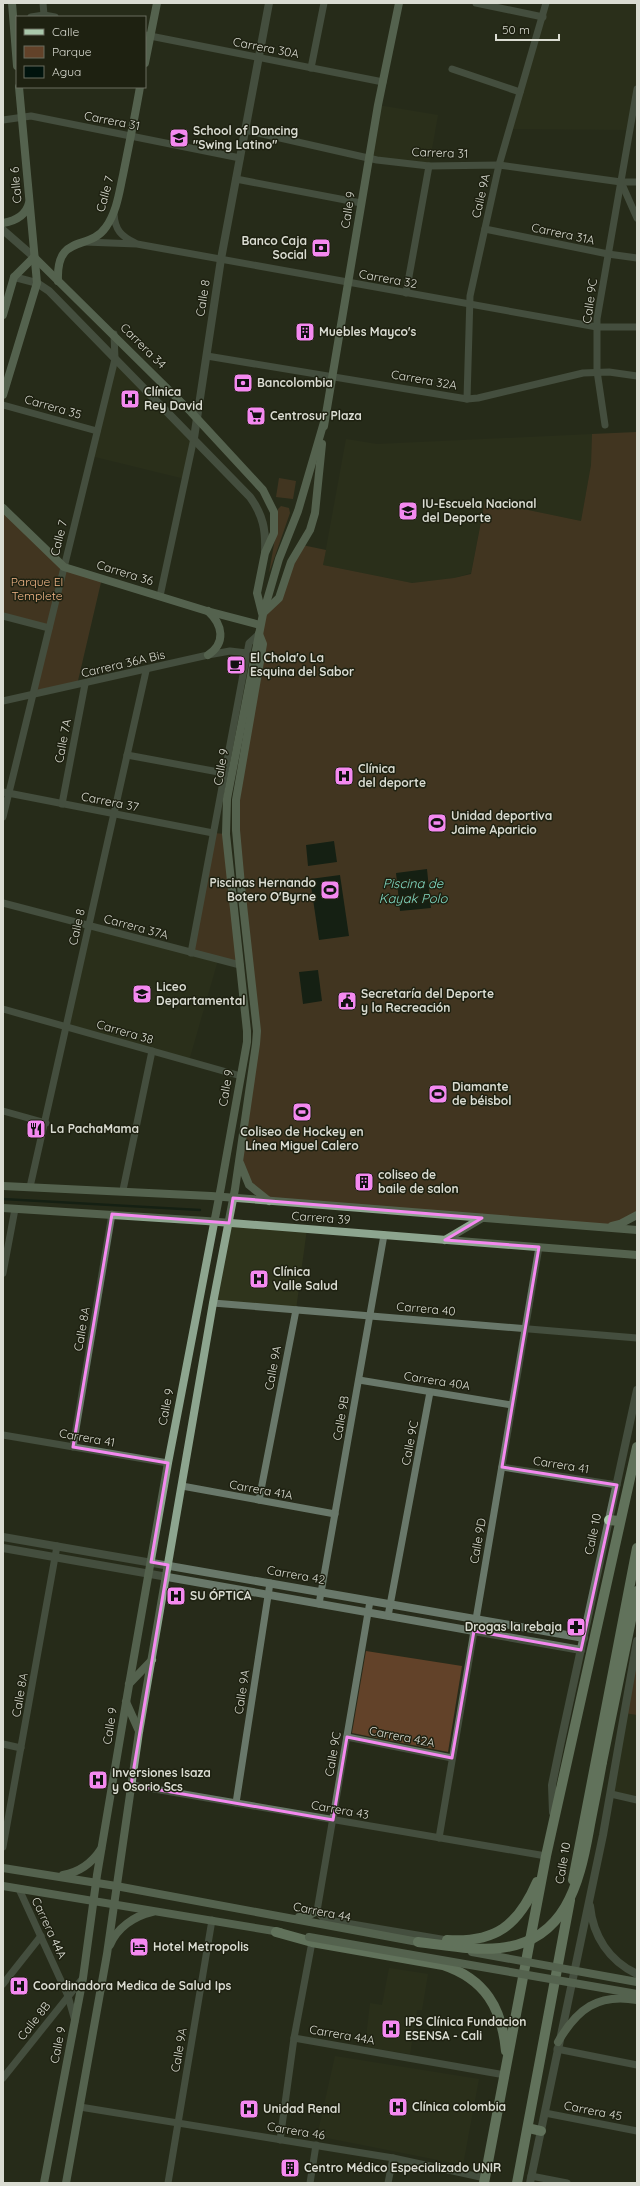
<svg xmlns="http://www.w3.org/2000/svg" width="640" height="2186" font-family="Quicksand,sans-serif">
<style>
.built{fill:#2f341c}
.green{fill:#624229}
.water{fill:#00130d}
.lines{fill:none;stroke-linecap:round;stroke-linejoin:round}
.stream{stroke:#00130d;stroke-width:2.5}
.minor{stroke:#69786a;stroke-width:7}
.tertiary{stroke:#69786a;stroke-width:8}
.secondary{stroke:#8da58f;stroke-width:8}
.primary{stroke:#a9c8ab;stroke-width:10}
.secondary-bridge{stroke:#8da58f;stroke-width:8}
.primary-bridge{stroke:#a9c8ab;stroke-width:10}
.marked{fill:none;stroke:#f489f0;stroke-width:3;stroke-linejoin:round}
.labels{text-anchor:middle;stroke-width:3;stroke-linejoin:round;paint-order:stroke}
.street-label{font-size:12px;fill:#dadcd2;stroke:#1e2111}
.poi-label{font-size:12px;font-weight:bold;fill:#dadcd2;stroke:#1e2111;text-anchor:start}
.park-label{font-size:12px;fill:#f0b487;stroke:#1e2111}
.water-label{font-size:13px;font-style:italic;fill:#82dbc5;stroke:#1e2111}
</style>
<rect width="100%" height="100%" fill="#272b1a"/>
<!-- built -->
<g class="built">
<polygon points="546,3 637,3 637,89 630,130 510,129"/>
<polygon points="378,105 438,115 429,166 369,158"/>
<polygon points="115,359 194,438 185,479 91,456"/>
<polygon points="592,434 591,465 581,521 485,501 471,573 454,578 412,583 323,565 346,439 377,444"/>
<polygon points="89,926 218,960 189,1061 67,1027"/>
<polygon points="229,1223 307,1229 296,1310 213,1303"/>
<polygon points="624,1713 637,1715 637,1800 611,1794"/>
<polygon points="389,1968 428,1974 422,2010 417,2010 410,2054 365,2047 370,2003 382,2005"/>
<polygon points="335,2056 479,2079 463,2165 317,2136"/>
</g>
<!-- green -->
<g class="green">
<polygon points="637,432 637,1215 602,1228 270,1202 259,1194 239,1160 256,1044 236,830 263,614 279,598 302,545 326,550 323,565 412,583 454,578 471,574 485,501 581,521 591,465 592,434"/>
<polygon points="279,478 296,481 293,499 276,497"/>
<polygon points="281,506 289,508 290,513 269,573 278,521 278,509"/>
<polygon points="3,508 64,567 102,578 77,685 33,696 49,628 3,616"/>
<polygon points="213,833 226,834 240,965 191,953"/>
<polygon points="637,1641 637,1715 624,1713"/>
<polygon points="366,1651 462,1666 448,1752 352,1733"/>
</g>
<!-- water -->
<g class="water">
<polygon points="334,841 337,862 308,866 306,845"/>
<polygon points="427,869 431,908 400,911 396,873"/>
<polygon points="340,875 349,936 319,940 310,879"/>
<polygon points="318,970 322,1001 303,1004 299,972"/>
</g>
<g class="lines">
<!-- stream -->
<polyline class="stream" points="3,1199 200,1210"/>
<!-- minor -->
<g class="minor">
<polyline points="43,3 44,15"/>
<polyline points="476,3 543,17"/>
<polyline points="31,17 44,15 55,17"/>
<polyline points="145,35 383,82"/>
<polyline points="311,68 324,3"/>
<polyline points="452,69 520,92"/>
<polyline points="3,120 31,116 240,158"/>
<polyline points="245,130 377,160 429,166 499,165 621,182 637,182"/>
<polyline points="236,179 361,203"/>
<polyline points="621,182 637,218"/>
<path d="M114 214C115 230 121 236 135 243"/>
<polyline points="485,229 608,254 637,258"/>
<polyline points="85,242 137,244 597,327 637,327"/>
<polyline points="406,293 429,166"/>
<polyline points="207,356 467,399 478,398 583,373 609,372 637,376"/>
<polyline points="467,399 470,296 499,165 546,3"/>
<polyline points="3,405 97,431"/>
<polyline points="605,425 597,371 597,319 637,89"/>
<polyline points="160,596 194,438"/>
<polyline points="3,616 49,628"/>
<polyline points="3,701 208,655 230,651 247,653"/>
<polyline points="127,755 224,773"/>
<polyline points="3,792 213,833"/>
<polyline points="62,804 85,684"/>
<polyline points="3,817 115,359 114,334"/>
<polyline points="3,903 240,965"/>
<polyline points="191,953 249,643 259,634"/>
<polyline points="3,1009 241,1076"/>
<polyline points="3,1111 46,1123"/>
<polyline points="30,1187 146,671"/>
<polyline points="123,1190 152,1051"/>
<polyline points="3,1273 15,1209"/>
<polyline points="213,1303 637,1338"/>
<polyline points="359,1380 512,1405"/>
<polyline points="3,1435 168,1463"/>
<polyline points="73,1447 112,1214"/>
<polyline points="502,1467 617,1485"/>
<polyline points="182,1486 335,1514"/>
<polyline points="259,1500 296,1310"/>
<polyline points="370,1601 317,1911 323,1918 328,1920 447,1940"/>
<polyline points="319,1604 384,1235"/>
<polyline points="388,1616 430,1392"/>
<polyline points="347,1737 452,1758"/>
<polyline points="3,1744 21,1748"/>
<polyline points="131,1785 546,1856"/>
<polyline points="611,1794 637,1800"/>
<polyline points="236,1803 270,1583"/>
<polyline points="439,1838 539,1247"/>
<polyline points="3,1847 57,1546"/>
<polyline points="19,1889 68,1996 75,2021"/>
<polyline points="3,1984 41,1936"/>
<polyline points="294,2038 505,2075"/>
<polyline points="557,2049 637,2065"/>
<polyline points="3,2078 83,1978"/>
<polyline points="80,2107 393,2158 485,2178"/>
<polyline points="545,2113 637,2131"/>
<polyline points="280,2140 294,2038 312,1942"/>
<polyline points="531,2176 567,2183"/>
<polyline points="168,2183 212,1920"/>
<polyline points="310,2183 316,2145"/>
<polyline points="388,2183 393,2158"/>
</g>
<!-- tertiary -->
<g class="tertiary">
<polyline points="3,230 34,257"/>
<path d="M14 277 37 283 49 291 250 497C263 515 266 530 265 552"/>
<polyline points="194,438 221,259 269,3"/>
<polyline points="3,1537 584,1638"/>
<polyline points="3,1548 581,1650"/>
<polyline points="553,1812 552,1785 560,1746 637,1390"/>
<path d="M590 1906C593 1936 609 1961 637 1974"/>
<polyline points="530,2183 603,1835 637,1641"/>
</g>
<!-- secondary -->
<g class="secondary">
<polyline points="12,3 17,66"/>
<polyline points="145,63 157,3"/>
<path d="M3 223C15 221 26 215 29 203"/>
<polyline points="34,257 191,412 263,490 274,512 274,533 265,553 257,593 262,613"/>
<path d="M58 281C56 232 89 252 106 227 117 211 119 193 123 175 129 145 135 116 140 87"/>
<polyline points="3,315 14,277 34,257"/>
<polyline points="3,395 37,283 19,87"/>
<polyline points="324,426 378,105 399,3"/>
<polyline points="3,508 64,567 207,611 260,625"/>
<polyline points="263,613 279,598 291,562 310,530 315,513 322,444"/>
<path d="M208 655C226 643 223 625 208 611"/>
<polyline points="240,1163 249,1185 269,1201"/>
<polyline points="3,1186 211,1196 637,1230"/>
<polyline points="3,1208 206,1221 637,1255"/>
<polyline points="612,1226 620,1224 637,1215"/>
<polyline points="445,1240 482,1218"/>
<polyline points="129,1684 152,1660"/>
<polyline points="126,1702 139,1731"/>
<polyline points="3,1868 116,1886 418,1942"/>
<path d="M63 1875C80 1872 92 1863 101 1849"/>
<polyline points="3,1886 280,1932"/>
<polyline points="299,1917 306,1917 317,1911"/>
<path d="M110 1945C117 1928 134 1916 152 1912"/>
<path d="M558 2042C577 2009 598 1993 637 2000"/>
<polyline points="44,2183 83,1978 97,1875 129,1685 168,1463 221,1187 247,1042 247,1031 226,834 227,799 263,614 279,559 298,511 324,422"/>
<polyline points="66,2183 107,1954 139,1732 213,1303 235,1189 256,1044 257,1031 242,896 236,830 236,800 263,644 259,634"/>
</g>
<!-- primary -->
<g class="primary">
<polyline points="609,1520 619,1521"/>
<polyline points="602,1762 637,1591"/>
<polyline points="573,1880 637,1548"/>
<path d="M276 1932 312 1942 443 1965C485 1979 502 2008 506 2051"/>
<path d="M447 1940C495 1943 518 1926 537 1882"/>
<polyline points="528,2128 541,2131"/>
<polyline points="484,2183 546,1856 637,1447"/>
<polyline points="517,2183 570,1900"/>
</g>
<!-- secondary-bridge -->
<g class="secondary-bridge">
<polyline points="309,1937 637,1994"/>
<polyline points="472,1952 637,1982"/>
</g>
<!-- primary-bridge -->
<path class="primary-bridge" d="M418 1942C445 1945 474 1951 500 1948 565 1941 579 1885 589 1830 593 1808 598 1785 602 1762"/>
</g>
<!-- marked area -->
<path d="M0 0H640V2186H0ZM233 1198 482 1218 445 1240 539 1247 502 1467 617 1485 581 1650 474 1631 452 1758 347 1737 333 1820 131 1785 168 1565 151 1562 168 1463 73 1447 112 1214 229 1223Z" fill="#272b1a" fill-opacity=".55" fill-rule="evenodd"/>
<path class="marked" d="M233 1198 482 1218 445 1240 539 1247 502 1467 617 1485 581 1650 474 1631 452 1758 347 1737 333 1820 131 1785 168 1565 151 1562 168 1463 73 1447 112 1214 229 1223Z"/>
<!-- icons -->
<defs>
<g id="school-square" transform="scale(1)"><rect x="-9" y="-9" width="18" height="18" rx="4" fill="#f489f0" stroke="#1e2111"/><path d="M0-5L7-2L0 1L-7-2ZM-4 1L0 2.5L4 1V4Q0 6-4 4Z" fill="#111"/></g>
<g id="bank-square" transform="scale(1)"><rect x="-9" y="-9" width="18" height="18" rx="4" fill="#f489f0" stroke="#1e2111"/><path d="M-6-4H6V4H-6ZM0-2.3a2.3 2.3 0 1 0 0 4.6a2.3 2.3 0 1 0 0-4.6Z" fill="#111"/></g>
<g id="building-square" transform="scale(1)"><rect x="-9" y="-9" width="18" height="18" rx="4" fill="#f489f0" stroke="#1e2111"/><path d="M-4-6H4V6H1V3H-1V6H-4ZM-2.5-4.3h1.7v1.8h-1.7ZM.8-4.3h1.7v1.8H.8ZM-2.5-1h1.7V.8h-1.7ZM.8-1h1.7V.8H.8Z" fill="#111"/></g>
<g id="hospital-square" transform="scale(1)"><rect x="-9" y="-9" width="18" height="18" rx="4" fill="#f489f0" stroke="#1e2111"/><path d="M-5-5h3v3.5h4V-5h3V5h-3V1.5h-4V5h-3Z" fill="#111"/></g>
<g id="supermarket-square" transform="scale(1)"><rect x="-9" y="-9" width="18" height="18" rx="4" fill="#f489f0" stroke="#1e2111"/><path d="M-6-5.5h2.5l.6 2H6L4.5 2H-2.5L-4.4-4H-6ZM-1.5 3.2a1.3 1.3 0 1 0 .1 0ZM3 3.2a1.3 1.3 0 1 0 .1 0Z" fill="#111"/></g>
<g id="university-square" transform="scale(1)"><rect x="-9" y="-9" width="18" height="18" rx="4" fill="#f489f0" stroke="#1e2111"/><path d="M0-5L7-2L0 1L-7-2ZM-4 1L0 2.5L4 1V4Q0 6-4 4Z" fill="#111"/></g>
<g id="cafe-square" transform="scale(1)"><rect x="-9" y="-9" width="18" height="18" rx="4" fill="#f489f0" stroke="#1e2111"/><path d="M-5.5-4.5H6V0H3Q3 3.5 0 3.5H-2.5Q-5.5 3.5-5.5 0ZM3-3.2v2h1.7v-2ZM-6 4.5H4V6H-6Z" fill="#111"/></g>
<g id="stadium-square" transform="scale(1)"><rect x="-9" y="-9" width="18" height="18" rx="4" fill="#f489f0" stroke="#1e2111"/><path d="M0-5a6.5 5 0 1 0 0 10a6.5 5 0 1 0 0-10ZM-3.5-1.8h7v3.6h-7Z" fill="#111"/></g>
<g id="civic-square" transform="scale(1)"><rect x="-9" y="-9" width="18" height="18" rx="4" fill="#f489f0" stroke="#1e2111"/><path d="M-.6-6.5H3V-4.5H.6V-3L4-1V1h2V6H-6V1h2V-1L-.6-3ZM-1.2 2.5V6h2.4V2.5Z" fill="#111"/></g>
<g id="restaurant-square" transform="scale(1)"><rect x="-9" y="-9" width="18" height="18" rx="4" fill="#f489f0" stroke="#1e2111"/><path d="M-5-6h1v4h1v-4h1v4h1v-4h1v5L-1.5 .5V6h-2V.5L-5-1ZM5-6V6H3V1.5H1.5Q1.5-4 5-6Z" fill="#111"/></g>
<g id="pharmacy-square" transform="scale(1)"><rect x="-9" y="-9" width="18" height="18" rx="4" fill="#f489f0" stroke="#1e2111"/><path d="M-2-6h4v4h4v4h-4v4h-4v-4h-4v-4h4Z" fill="#111"/></g>
<g id="hotel-square" transform="scale(1)"><rect x="-9" y="-9" width="18" height="18" rx="4" fill="#f489f0" stroke="#1e2111"/><path d="M-6-4.5h1.5V1H6V5H4.5V3h-9V5H-6ZM-4 0a1.8 1.8 0 1 1 3.6 0ZM.5 0V-2.5h3Q6-2.5 6 0Z" fill="#111"/></g>
</defs>
<g fill-rule="evenodd">
<use href="#school-square" x="179" y="138"/>
<use href="#bank-square" x="321" y="248"/>
<use href="#building-square" x="305" y="332"/>
<use href="#bank-square" x="243" y="383"/>
<use href="#hospital-square" x="130" y="399"/>
<use href="#supermarket-square" x="256" y="416"/>
<use href="#university-square" x="408" y="511"/>
<use href="#cafe-square" x="236" y="665"/>
<use href="#hospital-square" x="344" y="776"/>
<use href="#stadium-square" x="437" y="823"/>
<use href="#stadium-square" x="330" y="890"/>
<use href="#university-square" x="142" y="994"/>
<use href="#civic-square" x="347" y="1001"/>
<use href="#stadium-square" x="438" y="1094"/>
<use href="#stadium-square" x="302" y="1112"/>
<use href="#restaurant-square" x="36" y="1129"/>
<use href="#building-square" x="364" y="1182"/>
<use href="#hospital-square" x="259" y="1279"/>
<use href="#hospital-square" x="176" y="1596"/>
<use href="#pharmacy-square" x="576" y="1627"/>
<use href="#hospital-square" x="98" y="1780"/>
<use href="#hotel-square" x="139" y="1947"/>
<use href="#hospital-square" x="19" y="1986"/>
<use href="#hospital-square" x="391" y="2029"/>
<use href="#hospital-square" x="398" y="2107"/>
<use href="#hospital-square" x="249" y="2109"/>
<use href="#building-square" x="290" y="2168"/>
</g>
<g class="labels">
<!-- street labels -->
<g class="street-label">
<text transform="translate(266 48) rotate(11)" y="4">Carrera 30A</text>
<text transform="translate(112 121) rotate(11)" y="4">Carrera 31</text>
<text transform="translate(440 153) rotate(2)" y="4">Carrera 31</text>
<text transform="translate(16 185) rotate(-95)" y="4">Calle 6</text>
<text transform="translate(105 194) rotate(-75)" y="4">Calle 7</text>
<text transform="translate(481 196) rotate(-77)" y="4">Calle 9A</text>
<text transform="translate(348 210) rotate(-81)" y="4">Calle 9</text>
<text transform="translate(563 234) rotate(12)" y="4">Carrera 31A</text>
<text transform="translate(388 279) rotate(10)" y="4">Carrera 32</text>
<text transform="translate(203 298) rotate(-81)" y="4">Calle 8</text>
<text transform="translate(590 301) rotate(-82)" y="4">Calle 9C</text>
<text transform="translate(143 346) rotate(45)" y="4">Carrera 34</text>
<text transform="translate(424 380) rotate(10)" y="4">Carrera 32A</text>
<text transform="translate(53 407) rotate(16)" y="4">Carrera 35</text>
<text transform="translate(59 538) rotate(-76)" y="4">Calle 7</text>
<text transform="translate(125 573) rotate(17)" y="4">Carrera 36</text>
<text transform="translate(123 664) rotate(-13)" y="4">Carrera 36A Bis</text>
<text transform="translate(63 741) rotate(-79)" y="4">Calle 7A</text>
<text transform="translate(221 767) rotate(-80)" y="4">Calle 9</text>
<text transform="translate(110 802) rotate(11)" y="4">Carrera 37</text>
<text transform="translate(77 927) rotate(-77)" y="4">Calle 8</text>
<text transform="translate(136 927) rotate(15)" y="4">Carrera 37A</text>
<text transform="translate(125 1032) rotate(16)" y="4">Carrera 38</text>
<text transform="translate(226 1088) rotate(-80)" y="4">Calle 9</text>
<text transform="translate(321 1218) rotate(4)" y="4">Carrera 39</text>
<text transform="translate(426 1309) rotate(5)" y="4">Carrera 40</text>
<text transform="translate(82 1329) rotate(-80)" y="4">Calle 8A</text>
<text transform="translate(273 1368) rotate(-79)" y="4">Calle 9A</text>
<text transform="translate(437 1381) rotate(9)" y="4">Carrera 40A</text>
<text transform="translate(166 1407) rotate(-79)" y="4">Calle 9</text>
<text transform="translate(341 1418) rotate(-80)" y="4">Calle 9B</text>
<text transform="translate(87 1438) rotate(10)" y="4">Carrera 41</text>
<text transform="translate(410 1443) rotate(-79)" y="4">Calle 9C</text>
<text transform="translate(561 1465) rotate(9)" y="4">Carrera 41</text>
<text transform="translate(261 1490) rotate(10)" y="4">Carrera 41A</text>
<text transform="translate(593 1534) rotate(-78)" y="4">Calle 10</text>
<text transform="translate(478 1541) rotate(-80)" y="4">Calle 9D</text>
<text transform="translate(296 1575) rotate(10)" y="4">Carrera 42</text>
<text transform="translate(242 1692) rotate(-81)" y="4">Calle 9A</text>
<text transform="translate(20 1695) rotate(-80)" y="4">Calle 8A</text>
<text transform="translate(110 1726) rotate(-81)" y="4">Calle 9</text>
<text transform="translate(402 1737) rotate(11)" y="4">Carrera 42A</text>
<text transform="translate(333 1754) rotate(-80)" y="4">Calle 9C</text>
<text transform="translate(340 1810) rotate(10)" y="4">Carrera 43</text>
<text transform="translate(563 1863) rotate(-80)" y="4">Calle 10</text>
<text transform="translate(322 1912) rotate(11)" y="4">Carrera 44</text>
<text transform="translate(49 1928) rotate(65)" y="4">Carrera 44A</text>
<text transform="translate(34 2021) rotate(-52)" y="4">Calle 8B</text>
<text transform="translate(342 2035) rotate(10)" y="4">Carrera 44A</text>
<text transform="translate(58 2045) rotate(-79)" y="4">Calle 9</text>
<text transform="translate(179 2050) rotate(-80)" y="4">Calle 9A</text>
<text transform="translate(593 2111) rotate(11)" y="4">Carrera 45</text>
<text transform="translate(296 2131) rotate(9)" y="4">Carrera 46</text>
</g>
<!-- poi labels -->
<g class="poi-label">
<text x="193" y="135">School of Dancing<tspan x="193" dy="14">"Swing Latino"</tspan></text>
<text x="307" y="245" text-anchor="end">Banco Caja<tspan x="307" dy="14">Social</tspan></text>
<text x="319" y="336">Muebles Mayco's</text>
<text x="257" y="387">Bancolombia</text>
<text x="144" y="396">Clínica<tspan x="144" dy="14">Rey David</tspan></text>
<text x="270" y="420">Centrosur Plaza</text>
<text x="422" y="508">IU-Escuela Nacional<tspan x="422" dy="14">del Deporte</tspan></text>
<text x="250" y="662">El Chola'o La<tspan x="250" dy="14">Esquina del Sabor</tspan></text>
<text x="358" y="773">Clínica<tspan x="358" dy="14">del deporte</tspan></text>
<text x="451" y="820">Unidad deportiva<tspan x="451" dy="14">Jaime Aparicio</tspan></text>
<text x="316" y="887" text-anchor="end">Piscinas Hernando<tspan x="316" dy="14">Botero O'Byrne</tspan></text>
<text x="156" y="991">Liceo<tspan x="156" dy="14">Departamental</tspan></text>
<text x="361" y="998">Secretaría del Deporte<tspan x="361" dy="14">y la Recreación</tspan></text>
<text x="452" y="1091">Diamante<tspan x="452" dy="14">de béisbol</tspan></text>
<text x="50" y="1133">La PachaMama</text>
<text x="302" y="1136" text-anchor="middle">Coliseo de Hockey en<tspan x="302" dy="14">Línea Miguel Calero</tspan></text>
<text x="378" y="1179">coliseo de<tspan x="378" dy="14">baile de salon</tspan></text>
<text x="273" y="1276">Clínica<tspan x="273" dy="14">Valle Salud</tspan></text>
<text x="190" y="1600">SU ÓPTICA</text>
<text x="562" y="1631" text-anchor="end">Drogas la rebaja</text>
<text x="112" y="1777">Inversiones Isaza<tspan x="112" dy="14">y Osorio Scs</tspan></text>
<text x="153" y="1951">Hotel Metropolis</text>
<text x="33" y="1990">Coordinadora Medica de Salud Ips</text>
<text x="405" y="2026">IPS Clínica Fundacion<tspan x="405" dy="14">ESENSA - Cali</tspan></text>
<text x="412" y="2111">Clínica colombia</text>
<text x="263" y="2113">Unidad Renal</text>
<text x="304" y="2172">Centro Médico Especializado UNIR</text>
</g>
<!-- park labels -->
<g class="park-label">
<text x="37" y="586">Parque El<tspan x="37" dy="14">Templete</tspan></text>
</g>
<!-- water labels -->
<g class="water-label">
<text x="413" y="888">Piscina de<tspan x="413" dy="15">Kayak Polo</tspan></text>
</g>
</g>
<!-- border -->
<rect width="640" height="2186" fill="none" stroke="#dadcd2" stroke-width="8"/>
<!-- legend -->
<rect x="16" y="16" width="130" height="72" fill="#1e2111" stroke="#696c5e"/>
<rect x="24" y="29" width="20" height="6" fill="#a9c8ab" stroke="#696c5e"/>
<text x="52" y="36" font-size="12" fill="#dadcd2">Calle</text>
<rect x="24" y="46" width="20" height="12" fill="#624229" stroke="#696c5e"/>
<text x="52" y="56" font-size="12" fill="#dadcd2">Parque</text>
<rect x="24" y="66" width="20" height="12" fill="#00130d" stroke="#696c5e"/>
<text x="52" y="76" font-size="12" fill="#dadcd2">Agua</text>
<!-- scale -->
<path d="M496 34v6h63v-6" fill="none" stroke="#dadcd2" stroke-width="2"/>
<text x="502" y="34" font-size="12" fill="#dadcd2" stroke="#1e2111" stroke-width="3" paint-order="stroke">50 m</text>
</svg>
